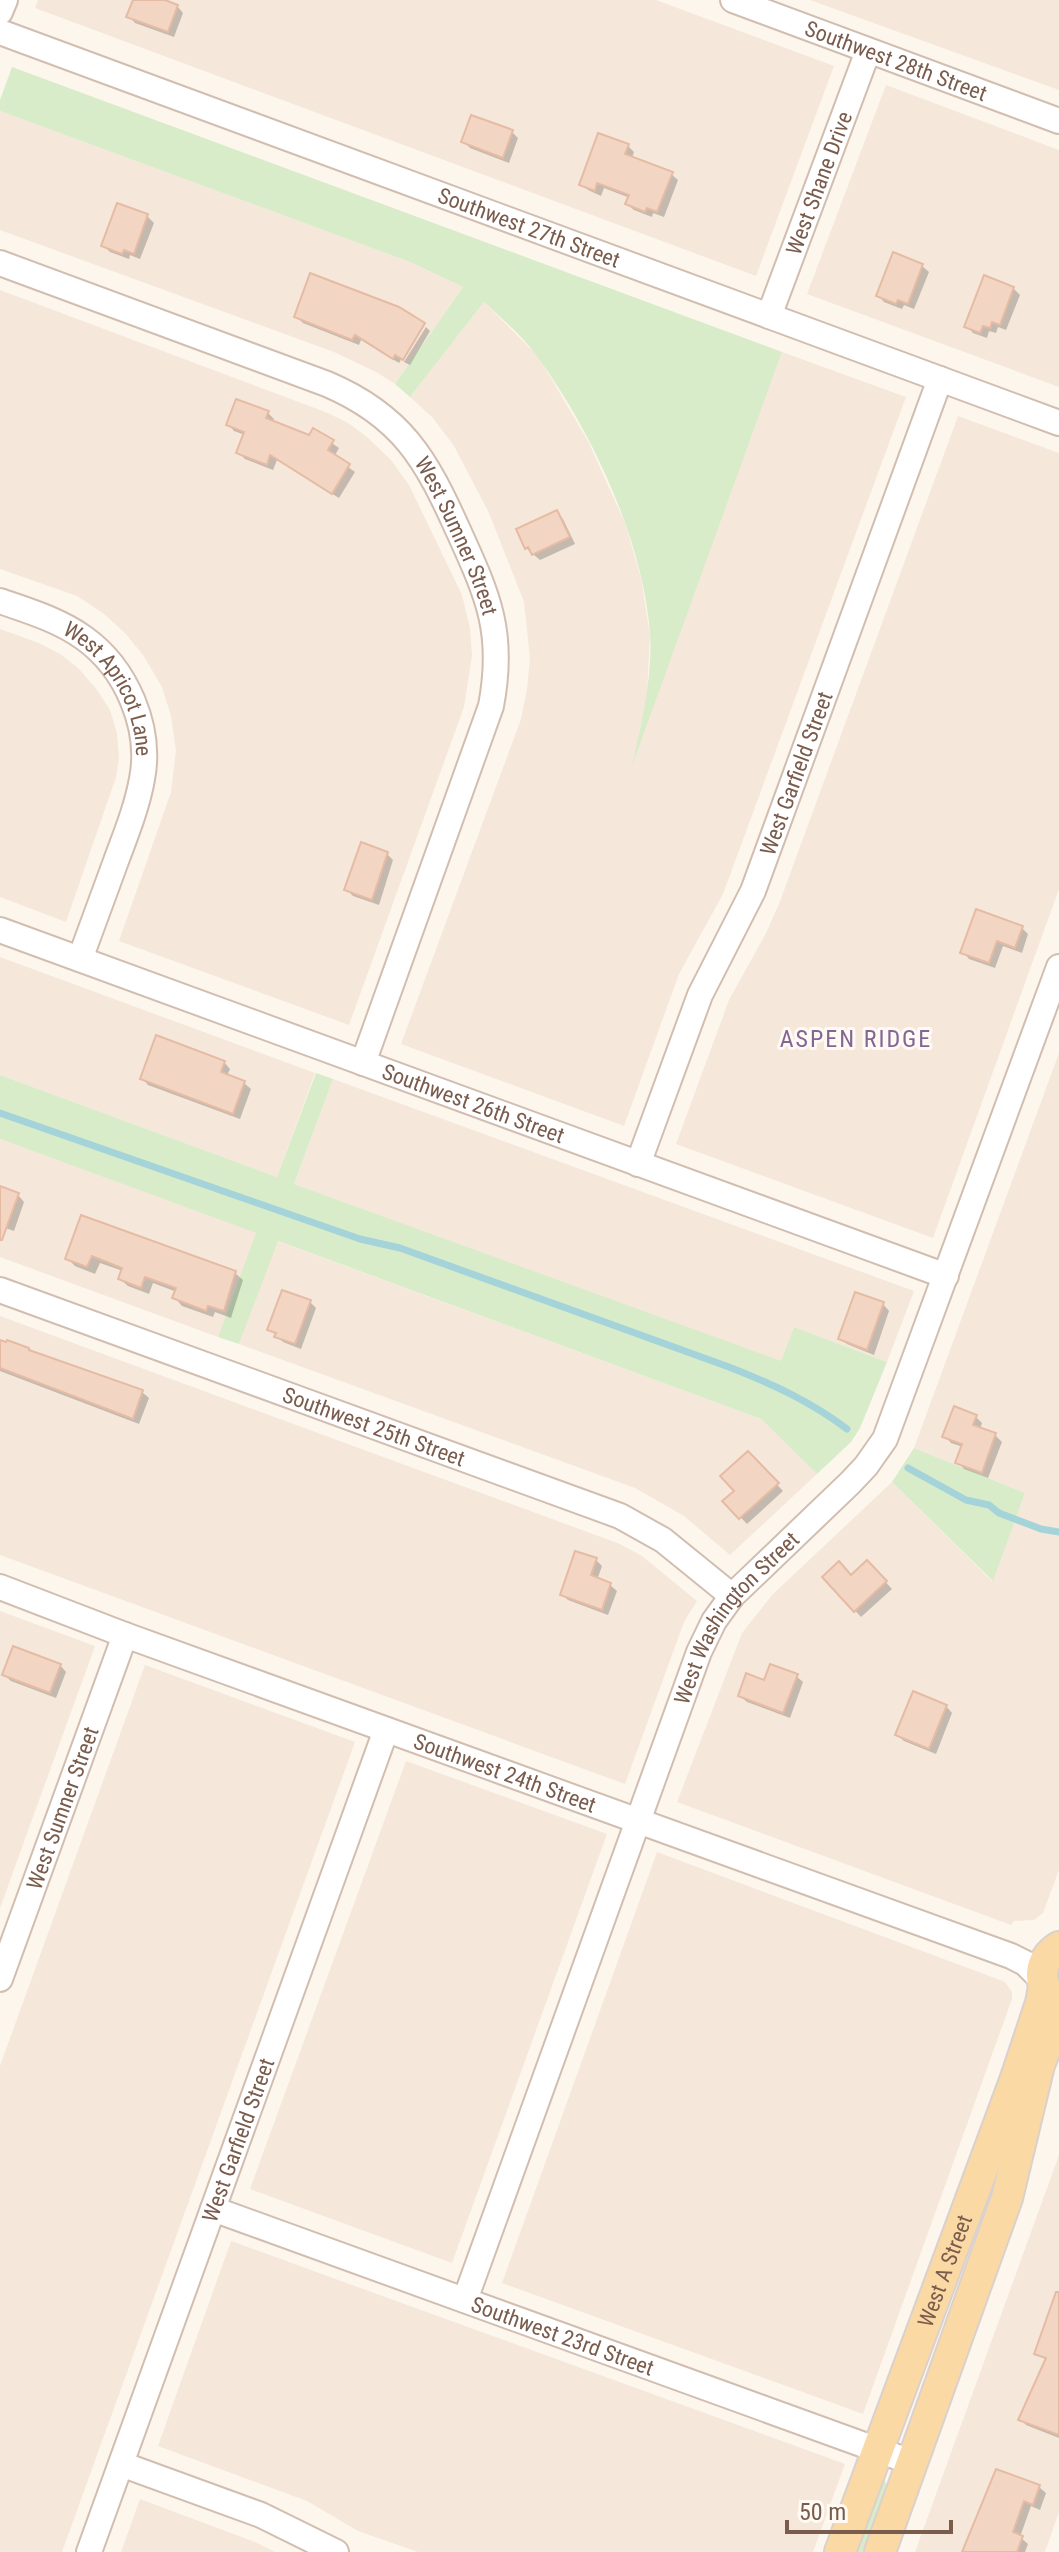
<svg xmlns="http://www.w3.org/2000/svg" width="1059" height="2552" font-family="'Roboto Condensed',sans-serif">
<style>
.residential{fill:#f5e8da}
.green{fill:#d8ecc9}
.shadow{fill:#0003}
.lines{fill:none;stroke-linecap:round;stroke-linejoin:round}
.stream{stroke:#a5d3da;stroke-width:7}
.building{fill:#f3d5c3;stroke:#e6bba3;stroke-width:2}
.minor-casing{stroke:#d1beb0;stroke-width:28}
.major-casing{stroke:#dad1cd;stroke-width:34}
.minor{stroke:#fff;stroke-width:24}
.major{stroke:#fbd9a5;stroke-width:30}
.labels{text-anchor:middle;stroke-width:6;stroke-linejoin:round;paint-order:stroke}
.street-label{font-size:22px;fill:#7a5c4d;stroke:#fffaf3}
.neighbourhood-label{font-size:24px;letter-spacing:2px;fill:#846695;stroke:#fffaf3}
</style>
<rect width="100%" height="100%" fill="#fdf6ec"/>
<!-- residential -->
<g class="residential">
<polygon points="38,0 656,0 834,66 756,276 35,8"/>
<polygon points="810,0 1059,0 1059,91 1059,90"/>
<polygon points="886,85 1059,150 1059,387 807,294"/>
<polygon points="0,111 410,262 463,287 395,384 376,372 334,352 0,230"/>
<polygon points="0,290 328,413 348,423 367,437 391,460 409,485 462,595 470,628 472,656 464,707 349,1025 119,941 171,792 176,751 171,716 162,687 143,655 125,633 103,613 77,596 0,569"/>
<polygon points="484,302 538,356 588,441 625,523 641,578 650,635 647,695 634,758 782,352 906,397 723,894 679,974 624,1126 401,1044 521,719 527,689 530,658 524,602 489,513 454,446 433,418 410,397"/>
<polygon points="958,416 1059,453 1059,889 933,1238 676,1144 729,1000 765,935 779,904"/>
<polygon points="0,629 39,643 60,654 78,668 97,690 110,710 117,733 119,758 116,777 66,922 0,897"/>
<polygon points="0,957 315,1073 277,1177 0,1075"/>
<polygon points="1059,1053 1059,1870 1043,1913 1034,1920 1014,1921 1011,1925 677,1802 742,1633 772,1595 892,1482 992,1581 1025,1493 914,1448"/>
<polygon points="333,1079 914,1291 887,1362 794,1327 781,1362 294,1184"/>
<polygon points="0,1139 257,1233 218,1337 0,1257"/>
<polygon points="277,1241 761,1419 817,1474 730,1555 684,1516 635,1488 239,1344"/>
<polygon points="0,1316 620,1544 642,1556 697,1601 684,1622 625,1784 0,1555"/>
<polygon points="0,1611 95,1646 0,1908"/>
<polygon points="145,1665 355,1742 62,2552 0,2552 0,2066"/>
<polygon points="406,1761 607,1834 452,2263 250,2189"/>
<polygon points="657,1852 1000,1980 1005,1982 1012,1992 1012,1999 863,2414 502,2283"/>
<polygon points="1059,2155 1059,2512 1045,2552 915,2552"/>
<polygon points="231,2241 845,2464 813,2552 418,2552 358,2531 307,2501 158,2446"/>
<polygon points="140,2499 255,2542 275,2552 121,2552"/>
</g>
<!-- green -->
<g class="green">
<path d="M12 67 782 352 632 766C641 723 653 678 650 633 643 541 593 434 539 359 525 338 502 319 484 302L410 397 395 384 463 287 410 262 0 111V100Z"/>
<polygon points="316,1073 333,1079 294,1184 781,1361 794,1327 887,1362 860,1428 851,1442 817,1474 761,1419 278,1241 239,1344 218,1337 256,1233 0,1139 0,1075 277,1177"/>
<polygon points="914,1448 1025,1493 993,1581 892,1482"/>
<polygon points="884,2477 891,2500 872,2552 850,2552"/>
</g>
<!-- shadow -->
<g class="shadow">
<polygon points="135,0 159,0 177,6 183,13 174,37 135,23 129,16"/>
<polygon points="512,132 518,138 509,163 470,148 464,142"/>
<polygon points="628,146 634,152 632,158 671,174 678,180 664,217 653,213 652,217 634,210 627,204 630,198 604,188 601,196 588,190 581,184"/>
<polygon points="118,206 147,216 154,223 140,259 130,255 129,259 110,252 104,246"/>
<polygon points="922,266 929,272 914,309 904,305 902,309 884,302 878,295"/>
<polygon points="1013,288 1020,295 1006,330 998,327 996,333 989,331 987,338 973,333 967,326"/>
<polygon points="296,316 422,324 399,363 361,340 359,345 303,323"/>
<polygon points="426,327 430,331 410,365 404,362"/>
<polygon points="268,413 274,419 272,423 310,437 314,431 339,448 334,457 355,472 339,498 277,460 273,470 245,459 238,452 245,435 234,431 228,424"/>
<polygon points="557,512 563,519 575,544 540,560 526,548"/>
<polygon points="387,854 393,860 379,905 353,896 346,889"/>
<polygon points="1022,928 1028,934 1022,953 1003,946 995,968 969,959 963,952"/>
<polygon points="224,1062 230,1069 227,1076 244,1083 251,1089 240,1119 148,1085 142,1078"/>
<polygon points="0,1188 18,1195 24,1202 14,1231 0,1226"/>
<polygon points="82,1218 235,1273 243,1280 231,1318 215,1312 213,1317 182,1306 175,1298 177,1292 153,1283 149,1294 128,1286 120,1279 123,1271 100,1263 95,1274 75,1266 67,1258"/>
<polygon points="310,1302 316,1308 301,1349 283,1342 270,1329"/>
<polygon points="883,1304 889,1311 874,1355 847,1344 840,1338"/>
<polygon points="0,1342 142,1392 149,1398 139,1424 0,1371"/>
<polygon points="976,1417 982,1423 980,1429 995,1435 1002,1442 988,1478 964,1469 958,1462 963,1447 951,1443 945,1436"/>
<polygon points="748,1453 783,1491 747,1524 725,1501 737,1491"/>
<polygon points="596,1560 602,1566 597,1580 610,1585 617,1591 608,1615 568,1600 562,1594"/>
<polygon points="867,1562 892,1589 861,1617 824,1577 851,1577"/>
<polygon points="60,1665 66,1672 56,1698 11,1681 4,1675"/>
<polygon points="796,1676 803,1682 790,1718 747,1702 740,1696 765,1682"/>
<polygon points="946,1706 952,1713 936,1754 904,1741 897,1735"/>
<polygon points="1059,2292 1059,2438 1026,2425 1021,2419 1047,2361 1037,2353"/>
<polygon points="1039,2487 1046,2493 1040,2510 1031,2506 1020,2537 1028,2544 1025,2552 965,2552"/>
</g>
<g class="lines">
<!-- stream -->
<g class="stream">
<path d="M0 1113 360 1239 400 1248 729 1367C772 1384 810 1401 847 1429"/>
<polyline points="908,1468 966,1500 989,1505 999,1513 1041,1529 1059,1532"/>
</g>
</g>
<!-- building -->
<g class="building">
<polygon points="133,0 165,0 178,5 168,32 126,17"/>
<polygon points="471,115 513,130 503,158 461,142"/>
<polygon points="598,133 629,144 625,154 673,172 657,212 647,208 645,212 625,204 629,195 597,183 595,191 579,185"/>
<polygon points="117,203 148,214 134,254 124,250 122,254 101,246"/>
<polygon points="893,252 923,264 908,304 898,300 896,304 876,296"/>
<polygon points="310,273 399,307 425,323 403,360 395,355 393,359 355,335 352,340 294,317"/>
<polygon points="984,275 1014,287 1000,325 992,322 990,328 983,326 980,333 964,327"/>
<polygon points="236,399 269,411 266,418 309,435 313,428 334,440 328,450 350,464 332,494 270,455 267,465 236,453 244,432 226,425"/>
<polygon points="557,510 570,537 532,555 528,547 525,549 516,529"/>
<polygon points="361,842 388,852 372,900 344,890"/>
<polygon points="976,909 1023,926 1015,948 997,941 989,963 960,953"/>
<polygon points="156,1035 225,1061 221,1072 245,1081 233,1114 140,1079"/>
<polygon points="0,1186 19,1193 2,1240 0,1240"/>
<polygon points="81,1215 236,1271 224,1311 208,1306 206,1311 172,1298 176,1288 145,1277 141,1288 118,1279 122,1268 92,1256 87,1267 65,1259"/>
<polygon points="282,1290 311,1300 295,1344 274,1337 276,1333 267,1330"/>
<polygon points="855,1292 884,1302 867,1350 838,1339"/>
<polygon points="0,1340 6,1342 7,1340 29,1348 29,1350 143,1390 133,1419 0,1368"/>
<polygon points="954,1406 977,1415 973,1425 996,1433 982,1473 955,1463 962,1444 942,1437"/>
<polygon points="748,1451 779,1483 739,1519 722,1501 734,1491 720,1476"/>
<polygon points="575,1551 597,1558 591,1575 611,1583 602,1610 560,1595"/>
<polygon points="867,1560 887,1581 854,1612 822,1577 839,1561 851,1575"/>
<polygon points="13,1646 61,1664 50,1693 2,1675"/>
<polygon points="770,1664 798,1674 783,1713 738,1696 746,1673 764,1680"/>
<polygon points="913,1691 947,1705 929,1749 895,1735"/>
<polygon points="1056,2292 1059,2292 1059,2435 1018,2420 1046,2358 1034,2354"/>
<polygon points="996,2469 1040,2485 1033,2505 1024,2501 1013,2532 1023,2536 1017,2552 962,2552"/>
</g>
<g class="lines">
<!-- minor casing -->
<g class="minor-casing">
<g id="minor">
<path id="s1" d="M733 0 1059 121"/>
<polyline points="0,12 5,0"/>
<path id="s2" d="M0 32 1059 423"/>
<path id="s3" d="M0 263 327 384C402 416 426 459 458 530 488 596 505 632 491 706L363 1063"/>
<path id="s4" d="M769 316 868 51"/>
<path id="s5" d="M0 601C29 611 59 620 84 638 126 668 152 727 142 779 137 807 126 834 116 861 104 894 92 926 80 959"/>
<path id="s6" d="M0 930 946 1276"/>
<path id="s7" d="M638 1164 700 995 753 891 940 379"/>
<path id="s8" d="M0 1290 620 1516 663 1540 732 1596"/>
<path id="s9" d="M0 1587 125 1635 1011 1956 1025 1963 1042 1980"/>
<path id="s10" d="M0 1979 125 1635"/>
<path id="s11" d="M213 2209 911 2462"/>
<path id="s12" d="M465 2300 699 1652 714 1621 732 1596 850 1483 866 1466 885 1439 1059 967"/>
<polyline points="121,2464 261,2515 336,2552"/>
<path id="s13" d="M89 2552 386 1730"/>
</g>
</g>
<!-- major casing -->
<g class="major-casing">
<g id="major">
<path d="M1056 2000C1036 1985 1038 1960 1059 1947"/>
<path id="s14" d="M840 2552 1016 2078 1041 2003 1044 1987"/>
<polyline points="880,2552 1007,2198 1039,2065 1047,2045 1059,2028"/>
</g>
</g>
<!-- minor -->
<use href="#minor" class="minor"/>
<!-- major -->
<use href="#major" class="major"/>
</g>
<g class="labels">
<!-- street labels -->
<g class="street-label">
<text dy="8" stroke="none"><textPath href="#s1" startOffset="174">Southwest 28th Street</textPath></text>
<text dy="8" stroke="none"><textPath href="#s4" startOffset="142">West Shane Drive</textPath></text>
<text dy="8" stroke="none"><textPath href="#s2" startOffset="564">Southwest 27th Street</textPath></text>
<text dy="8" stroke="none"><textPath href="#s3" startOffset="556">West Sumner Street</textPath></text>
<text dy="8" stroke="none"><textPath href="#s5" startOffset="150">West Apricot Lane</textPath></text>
<text dy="8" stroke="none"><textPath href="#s7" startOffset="422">West Garfield Street</textPath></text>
<text dy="8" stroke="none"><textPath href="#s6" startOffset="504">Southwest 26th Street</textPath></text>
<text dy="8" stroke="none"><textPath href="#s8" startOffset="398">Southwest 25th Street</textPath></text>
<text dy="8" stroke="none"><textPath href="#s12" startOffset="738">West Washington Street</textPath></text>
<text dy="8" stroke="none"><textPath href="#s9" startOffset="538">Southwest 24th Street</textPath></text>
<text dy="8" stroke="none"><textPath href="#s10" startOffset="182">West Sumner Street</textPath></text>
<text dy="8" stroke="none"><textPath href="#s13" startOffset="438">West Garfield Street</textPath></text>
<text dy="8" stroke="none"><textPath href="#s14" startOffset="300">West A Street</textPath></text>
<text dy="8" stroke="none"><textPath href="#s11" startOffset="372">Southwest 23rd Street</textPath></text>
</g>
<!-- neighbourhood labels -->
<g class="neighbourhood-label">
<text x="856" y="1047">ASPEN RIDGE</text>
</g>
</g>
<!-- scale -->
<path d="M787 2520v12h164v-12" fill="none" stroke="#7a5c4d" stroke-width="4"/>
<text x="799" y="2520" font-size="24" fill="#7a5c4d" stroke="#fffaf3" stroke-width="6" paint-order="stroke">50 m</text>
</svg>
